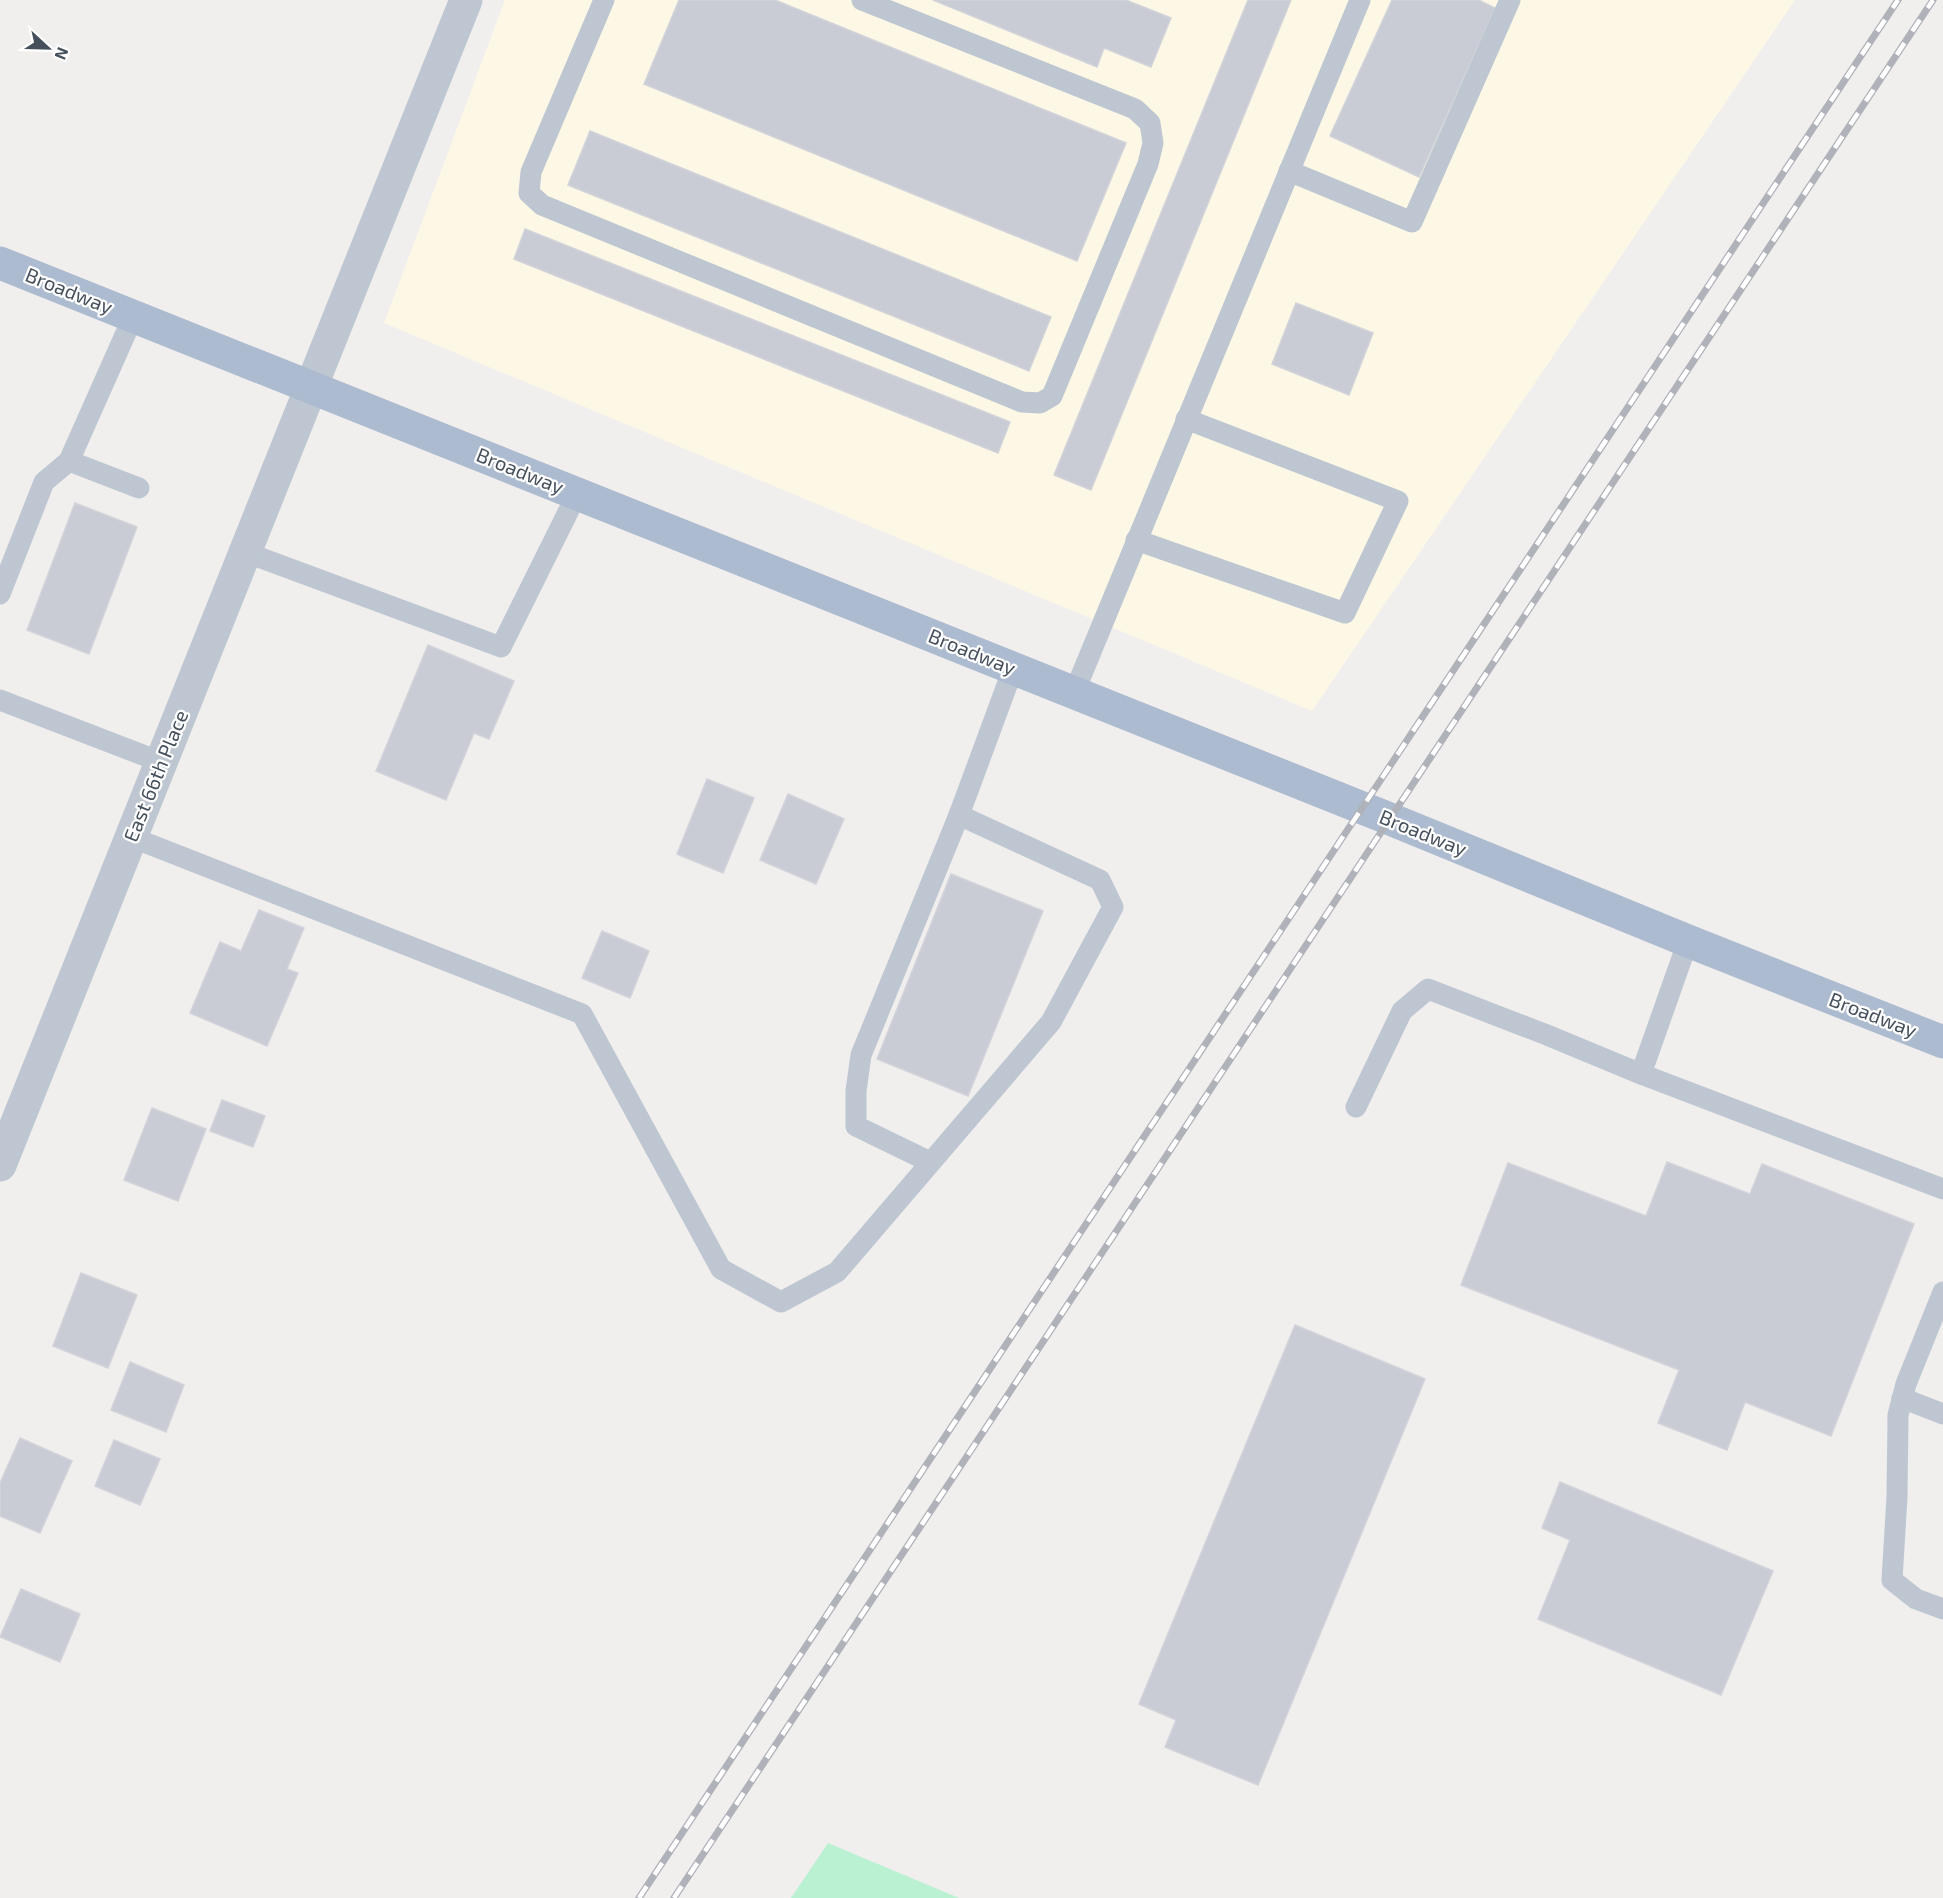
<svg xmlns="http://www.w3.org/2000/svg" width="1943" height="1898" font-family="'Exo 2',sans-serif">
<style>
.commercial{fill:#fdf8e6}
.green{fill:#baf1d3}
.building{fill:#c9ccd4;stroke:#d2d3da;stroke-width:1.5}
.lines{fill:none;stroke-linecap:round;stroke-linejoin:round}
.lane{stroke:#bec7d1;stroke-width:21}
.street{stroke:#bec7d1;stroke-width:33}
.primary{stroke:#acbbcf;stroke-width:33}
.rail-casing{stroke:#b0b2b9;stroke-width:7}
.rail{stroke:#fff;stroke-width:4.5;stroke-dasharray:14;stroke-linecap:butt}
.labels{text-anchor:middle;stroke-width:4.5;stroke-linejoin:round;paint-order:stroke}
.street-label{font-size:20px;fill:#45505c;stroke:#fff}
</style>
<rect width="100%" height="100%" fill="#f1eeee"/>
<!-- commercial -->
<polygon class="commercial" points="505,0 1795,0 1312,711 384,323"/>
<!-- green -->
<polygon class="green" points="828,1843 959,1898 791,1898"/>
<!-- building -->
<g class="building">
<polygon points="679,0 775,0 1126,143 1077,261 644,84"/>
<polygon points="933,0 1126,0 1171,18 1151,67 1104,48 1097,67"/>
<polygon points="1248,0 1291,0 1091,490 1054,475"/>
<polygon points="1392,0 1479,0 1495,8 1419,177 1330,136"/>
<polygon points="590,131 1051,317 1029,371 568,185"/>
<polygon points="525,229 1010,422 998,453 514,259"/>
<polygon points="1296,303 1373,333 1349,395 1272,364"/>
<polygon points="75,503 137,527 89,654 27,630"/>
<polygon points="428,645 514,681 489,739 474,733 446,800 376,771"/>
<polygon points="707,779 754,798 723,873 677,854"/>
<polygon points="788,794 844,819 816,884 760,860"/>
<polygon points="951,874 1043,911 968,1096 877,1059"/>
<polygon points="259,910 304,928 287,969 298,973 267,1046 190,1013 220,942 241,951"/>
<polygon points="602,931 649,951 630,998 582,978"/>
<polygon points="222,1100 265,1116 253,1147 210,1131"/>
<polygon points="152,1108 206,1129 178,1201 124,1180"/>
<polygon points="1667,1162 1750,1194 1762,1164 1914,1224 1831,1436 1745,1402 1727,1450 1658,1423 1679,1370 1461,1285 1508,1163 1646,1216"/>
<polygon points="81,1273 137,1295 108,1368 53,1346"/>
<polygon points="1295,1325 1425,1379 1258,1785 1165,1747 1176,1720 1139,1704"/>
<polygon points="130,1362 184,1385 166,1432 111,1410"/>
<polygon points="20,1438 72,1461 40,1533 0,1516 0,1483"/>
<polygon points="114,1440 160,1459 140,1505 95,1486"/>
<polygon points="1560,1482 1773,1571 1721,1695 1538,1619 1570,1540 1542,1528"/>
<polygon points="21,1589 80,1614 60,1662 0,1637"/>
</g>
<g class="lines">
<!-- lane -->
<g class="lane">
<polyline points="604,0 531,172 529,193 542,205 1022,402 1040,403 1052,396 1148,164 1153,143 1150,123 1135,109 862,0"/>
<polyline points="1289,171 1412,222 1510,0"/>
<polyline points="69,461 139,488"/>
<polyline points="1136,540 1345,613 1398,501 1186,419"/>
<polyline points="245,552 501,647 577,494"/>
<polyline points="0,594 44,482 69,461 133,317"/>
<polyline points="1074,693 1360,0"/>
<polyline points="0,700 161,762"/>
<polyline points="131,837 582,1014 721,1269 781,1302 837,1272 1051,1022 1113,907 1100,880 959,815 1013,669"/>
<polyline points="1688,941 1641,1074 1943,1189"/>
<polyline points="1356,1107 1402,1011 1428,989 1547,1035 1641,1074"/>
<polyline points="930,1162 856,1126 856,1091 861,1055 959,815"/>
<polyline points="1943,1292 1906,1384 1898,1415 1897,1497 1892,1580 1916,1599 1943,1609"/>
<polyline points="1902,1398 1943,1414"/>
</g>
<!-- street -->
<polyline class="street" points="0,1165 466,0"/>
<!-- primary -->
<polyline class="primary" points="0,263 1390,819 1688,941 1943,1042"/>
<!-- rail casing -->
<g class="rail-casing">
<g id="rail">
<polyline points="639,1898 1898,0"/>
<polyline points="674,1898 1933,0"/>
</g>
</g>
<!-- rail -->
<use href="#rail" class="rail"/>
</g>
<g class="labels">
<!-- street labels -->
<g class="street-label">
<text transform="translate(69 291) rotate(22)" y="7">Broadway</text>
<text transform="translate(520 471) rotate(22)" y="7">Broadway</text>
<text transform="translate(972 652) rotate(22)" y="7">Broadway</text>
<text transform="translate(156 776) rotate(-68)" y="7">East 66th Place</text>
<text transform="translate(1423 833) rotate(22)" y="7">Broadway</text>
<text transform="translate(1873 1015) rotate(21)" y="7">Broadway</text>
</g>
</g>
<!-- north arrow -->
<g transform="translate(48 48) rotate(112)" stroke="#ffffff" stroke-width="4.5" paint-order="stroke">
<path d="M0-4.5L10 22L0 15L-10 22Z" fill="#45505c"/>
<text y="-9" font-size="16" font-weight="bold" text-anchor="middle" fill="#45505c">N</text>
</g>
</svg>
